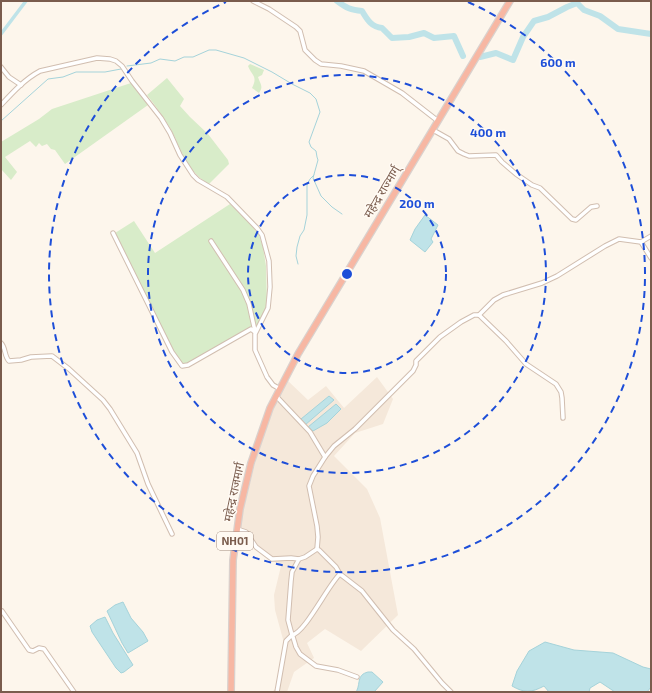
<svg xmlns="http://www.w3.org/2000/svg" width="652" height="693" font-family="'Exo 2','Noto Sans Devanagari',sans-serif">
<style>
.residential{fill:#f5e8da}
.green{fill:#d8ecc9}
.water{fill:#bfe3e8;stroke:#a5d3da}
.lines{fill:none;stroke-linecap:round;stroke-linejoin:round}
.stream{stroke:#a5d3da;stroke-width:1}
.canal{stroke:#bfe3e8;stroke-width:3.5}
.river{stroke:#bfe3e8;stroke-width:6}
.minor-casing{stroke:#d1beb0;stroke-width:5.5}
.highway-casing{stroke:#dad1cd;stroke-width:8}
.minor{stroke:#fff;stroke-width:3.5}
.highway{stroke:#f7b7a3;stroke-width:5.5}
.ring{fill:none;stroke:#1d4ed8;stroke-width:2;stroke-dasharray:7 5}
.labels{text-anchor:middle;stroke-width:3;stroke-linejoin:round;paint-order:stroke}
.shield{fill:#fffaf3;stroke:#a28b7f;stroke-width:1}
.shield-label{font-size:11px;font-weight:bold;fill:#7a5c4d}
.street-label{font-size:12px;fill:#7a5c4d;stroke:#fffaf3}
.centre{fill:#1d4ed8;stroke:#fffaf3;stroke-width:2}
.ring-label{font-size:12px;text-anchor:middle;font-weight:bold;fill:#1d4ed8;stroke:#fffaf3;stroke-width:3;stroke-linejoin:round;paint-order:stroke}
</style>
<rect width="100%" height="100%" fill="#fdf6ec"/>
<!-- residential -->
<polygon class="residential" points="377,377 393,399 383,424 355,433 334,456 367,489 380,518 398,615 361,651 325,629 307,643 314,658 294,672 287,692 272,692 277,687 284,643 275,610 274,595 281,566 262,554 240,532 243,511 258,452 276,401 287,380 308,400 326,386 344,408"/>
<!-- green -->
<g class="green">
<path d="M250 64 264 70 262 75 258 77C260 84 264 86 259 93L252 88C258 76 252 76 248 66Z"/>
<path d="M167 78 184 99 180 106 190 117 208 134 228 160 229 164 209 184C184 169 182 149 169 126 162 115 155 105 147 95Z"/>
<polygon points="131,83 148,105 65,164 55,150 51,149 47,144 42,146 39,143 36,147 30,141 5,157 17,172 11,180 1,169 1,142 39,119 52,109"/>
<polygon points="230,204 249,222 259,235 263,247 266,266 267,302 265,310 257,325 189,363 184,365 177,358 169,344 115,233 134,221 155,253"/>
</g>
<!-- water -->
<g class="water">
<polygon points="425,215 438,225 431,239 433,242 425,252 410,240 415,229"/>
<polygon points="329,396 334,400 305,425 301,419"/>
<polygon points="336,404 341,409 327,423 313,431 308,427"/>
<polygon points="123,602 131,618 143,632 148,641 128,653 122,643 107,611 115,605"/>
<polygon points="105,617 113,633 133,665 124,672 121,673 116,668 92,632 90,626 97,620"/>
<path d="M545 642 574 650 613 653 643 667 651 669V687L647 692H615L600 682 590 688 589 692H549L544 686C531 693 524 693 512 686L517 671 529 651Z"/>
<path d="M368 672H372L383 682 374 692H356C361 684 356 675 368 672Z"/>
</g>
<g class="lines">
<!-- stream -->
<g class="stream">
<polyline points="127,66 151,63 160,59 175,61 184,57 193,57 209,50 216,50 244,58 272,72 292,84 310,93 316,99 320,112 309,142 311,147 316,151 317,157 318,160 313,178 321,196 332,207 342,214"/>
<polyline points="1,121 48,79 63,77 76,72 105,72 121,69"/>
<polyline points="298,264 296,256 297,247 300,236 304,230 307,215 307,185 310,179 314,175"/>
</g>
<!-- canal -->
<polyline class="canal" points="1,34 26,1"/>
<!-- river -->
<g class="river">
<path d="M337 1C346 8 351 10 362 11 367 19 371 27 382 28L392 38 409 37 424 33 434 38 454 36 463 56"/>
<polyline points="480,57 496,53 513,60 523,37 534,21 548,17 567,7 577,3 584,10 600,16 618,29 651,34"/>
</g>
<!-- minor casing -->
<g class="minor-casing">
<g id="minor">
<polyline points="253,1 269,9 296,27 300,31 305,50 315,60 321,64 341,66 364,71 402,93 438,121"/>
<polyline points="1,67 9,77 21,85"/>
<path d="M1 105C13 92 25 79 40 71L97 58 110 59 116 61 122 66 132 81 161 118 170 133 180 155 193 175 198 180 227 197 257 228 262 235 269 261 270 287 268 308 255 334V350L267 377 273 385 280 389"/>
<polyline points="433,130 449,139 458,151 464,154 469,156 496,155 502,162 516,174 532,185 540,188 572,219 576,220 591,207 597,206"/>
<polyline points="113,233 172,352 182,366 188,365 251,329 255,332"/>
<polyline points="211,241 243,290 249,304 255,331"/>
<polyline points="641,242 651,236"/>
<polyline points="479,315 506,341 526,364 556,384 561,392 562,398 563,418"/>
<path d="M1 343C6 348 4 356 9 361L21 360 31 357 52 356 69 369 103 400 110 409 137 453 148 484 172 534"/>
<polyline points="276,396 310,432 325,457 313,476 309,486 317,526 318,537 317,549"/>
<polyline points="325,457 334,446 355,429 413,371 416,365 416,361 440,337 461,322 474,315 479,315 494,300 503,295 542,283 557,276 605,246 619,239 641,242 651,258"/>
<polyline points="237,529 246,532 256,547 272,559 291,558 299,559"/>
<path d="M340 574C328 585 305 633 292 635L288 620 291 581 292 572 299 559 305 557 317 549 319 550 336 567 340 574 362 591 393 630 414 649 442 683 451 692"/>
<polyline points="2,611 29,650 33,651 39,648 44,649 74,692"/>
<polyline points="277,692 286,641 292,635 293,637 296,647 300,654 316,666 338,670 357,677"/>
</g>
</g>
<!-- highway casing -->
<g class="highway-casing">
<polyline id="highway" points="231,692 233,560 240,509 251,463 270,408 298,354 510,1"/>
</g>
<!-- minor -->
<use href="#minor" class="minor"/>
<!-- highway -->
<use href="#highway" class="highway"/>
</g>
<!-- distance rings -->
<g class="ring">
<circle cx="347" cy="274" r="99"/>
<circle cx="347" cy="274" r="199"/>
<path d="M468 2A298 298 0 1 1 226 2"/>
</g>
<g class="labels">
<!-- shield labels -->
<rect class="shield" x="217" y="532" width="36" height="18" rx="3"/>
<g class="shield-label">
<text x="235" y="545">NH01</text>
</g>
<!-- street labels -->
<g class="street-label">
<text transform="translate(382 192) rotate(-59)" y="4">महेन्द्र राज्मार्ग्</text>
<text transform="translate(234 492) rotate(-78)" y="4">महेन्द्र राजमार्ग</text>
</g>
</g>
<circle cx="347" cy="274" r="6" class="centre"/>
<g class="ring-label">
<text x="558" y="67">600 m</text>
<text x="488" y="137">400 m</text>
<text x="417" y="208">200 m</text>
</g>
<!-- border -->
<rect width="652" height="693" fill="none" stroke="#7a5c4d" stroke-width="4"/>
</svg>
